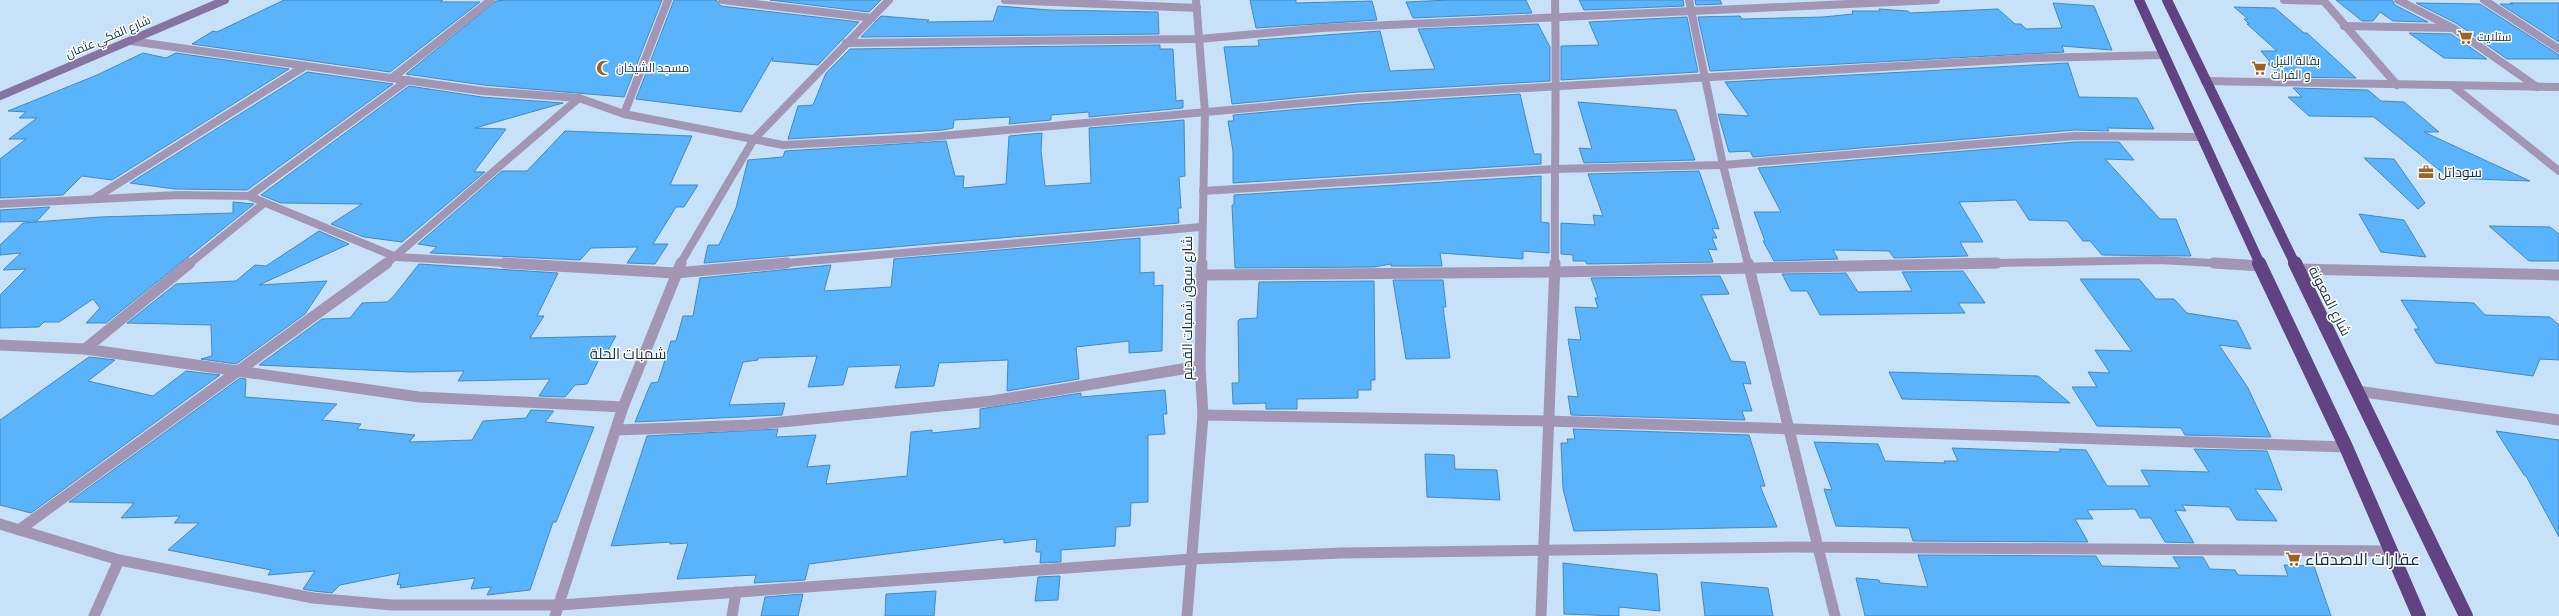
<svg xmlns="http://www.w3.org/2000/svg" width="2559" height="616" font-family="Literata,Cairo,serif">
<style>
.building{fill:#59b4fb;stroke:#4689bd}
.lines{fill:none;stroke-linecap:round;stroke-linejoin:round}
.street-far1{stroke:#a396b5;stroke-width:8}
.street{stroke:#a396b5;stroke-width:11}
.secondary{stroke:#8673a0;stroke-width:8}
.highway-far1{stroke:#614382;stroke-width:10}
.highway{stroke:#614382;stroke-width:14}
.labels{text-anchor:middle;stroke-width:3;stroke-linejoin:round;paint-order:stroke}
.far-street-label{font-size:12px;fill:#112d43;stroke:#fff}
.far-poi-label{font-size:12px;fill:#112d43;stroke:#fff;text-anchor:start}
.poi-label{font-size:14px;fill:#112d43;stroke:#fff;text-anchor:start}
.street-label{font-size:14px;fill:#112d43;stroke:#fff}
.neighbourhood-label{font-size:15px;fill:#112d43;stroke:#fff}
.near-poi-label{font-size:17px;fill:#112d43;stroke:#fff;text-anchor:start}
</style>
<rect width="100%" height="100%" fill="#c7e2f8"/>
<!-- building -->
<g class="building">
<polygon points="284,0 443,0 440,2 480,2 390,72 192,44 213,31 217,32"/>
<polygon points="506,0 662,0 624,97 483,85 406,74 496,1"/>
<polygon points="674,0 716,0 721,6 859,22 818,65 772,61 773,57 741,112 636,99"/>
<polygon points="770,0 881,0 869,12"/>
<polygon points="1250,0 1296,0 1296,3 1372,1 1377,20 1256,28"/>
<polygon points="1449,0 1526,0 1532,13 1413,18 1406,2"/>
<polygon points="1579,0 1683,0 1684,6 1584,10"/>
<polygon points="1695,0 1720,0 1722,4 1696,5"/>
<polygon points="2336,0 2392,0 2395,5 2428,22 2393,21 2380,12 2373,21 2362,21"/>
<polygon points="2053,3 2094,6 2112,50 2062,46 2064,52 1710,71 1698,17 1740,16 1742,19 1823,17 1853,14 1852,11 1880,11 1879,9 1908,11 1910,13 1998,9 2015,24 2021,24 2026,29 2062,28"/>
<polygon points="2416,3 2480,4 2559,55 2559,59 2507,59 2456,23"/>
<polygon points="2510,3 2559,3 2559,42 2500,4 2513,4"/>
<polygon points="998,6 1050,10 1158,12 1159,34 861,37 881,16 929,20 927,22 993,21"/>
<polygon points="2234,7 2275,8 2304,33 2307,33 2356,78 2281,77 2267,63 2271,63 2261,51 2277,51 2247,24 2249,24 2244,19 2248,19"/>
<polygon points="1687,17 1698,72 1561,80 1561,46 1599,45 1589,22"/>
<polygon points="1538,24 1550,47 1550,81 1358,92 1232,104 1224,47 1259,46 1258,40 1380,31 1390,71 1435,69 1418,29"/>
<polygon points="2409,33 2451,34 2487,59 2444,58"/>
<polygon points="1160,45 1160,49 1173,49 1176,101 1183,100 1183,108 1089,117 1089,112 1051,115 1051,120 1009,124 1010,117 954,120 953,128 943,130 788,139 798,106 813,105 826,73 850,49"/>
<polygon points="143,53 166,58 176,53 289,69 112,180 82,176 63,195 0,198 0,159 26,139 9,139 37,118 19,118 26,112 8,111 97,75"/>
<polygon points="2068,63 2079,97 2137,98 2154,129 2107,128 2109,131 2075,130 1753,157 1750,151 1729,152 1718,114 1749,116 1725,82"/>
<polygon points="307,72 393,84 247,190 175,189 130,183"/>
<polygon points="409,86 482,97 563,103 475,128 506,129 474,172 485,172 402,242 364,237 331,224 362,204 281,203 261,195"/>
<polygon points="2293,88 2368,90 2381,101 2404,102 2439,132 2424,132 2530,181 2449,178 2374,117 2309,116 2288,97 2302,97"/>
<polygon points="1520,94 1534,154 1541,154 1541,164 1233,183 1233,151 1228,121 1234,121 1233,115 1359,104"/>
<polygon points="1578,102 1676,110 1695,160 1584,163 1579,148 1592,149"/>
<polygon points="1184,120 1185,176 1179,177 1181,208 1178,208 1179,223 704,263 708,245 719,245 736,208 748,160 783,157 785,151 946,141 955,176 964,176 963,188 1006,184 1009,136 1042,133 1041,150 1045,186 1091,183 1089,128"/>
<polygon points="565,131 692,136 670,185 698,185 684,207 676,207 653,244 668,244 655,264 627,263 638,247 591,248 580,260 430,253 437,247 418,244 502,171 527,171"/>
<polygon points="2075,142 2119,142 2134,160 2105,159 2160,219 2176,219 2191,256 2102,255 2090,241 2083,241 2067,221 2029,220 2016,200 1959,202 1983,242 1960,242 1968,256 1894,258 1889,251 1833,250 1838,259 1774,261 1763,241 1765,241 1754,212 1781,212 1758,168"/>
<polygon points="2364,158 2394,159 2425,203 2418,209"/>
<polygon points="1699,171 1719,229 1712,228 1717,238 1712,238 1717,250 1708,249 1713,262 1587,264 1585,261 1573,261 1573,255 1561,254 1561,223 1595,225 1593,215 1603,216 1588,174"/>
<polygon points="1541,176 1541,222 1549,223 1549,253 1523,251 1523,259 1440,253 1442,266 1391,266 1391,264 1374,267 1235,268 1232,205 1234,205 1234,195"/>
<polygon points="233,202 254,204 106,323 86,323 100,308 93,299 59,322 44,322 39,327 0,328 0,295 26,269 3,270 21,253 0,255 0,245 23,223 100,217 233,213"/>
<polygon points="50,207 37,221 0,222 0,210"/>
<polygon points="2359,214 2404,220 2426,257 2381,252"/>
<polygon points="2489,226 2550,227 2559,234 2559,261 2529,261"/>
<polygon points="319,231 349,244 259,285 327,281 305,314 236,364 201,359 212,356 211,325 127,323 176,284 236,281 255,265 266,266"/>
<polygon points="1140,238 1140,273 1154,272 1154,286 1163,285 1162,351 1129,353 1129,341 1076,347 1079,379 1007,391 1008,360 939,363 934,386 895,388 901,365 848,367 843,385 808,387 817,356 758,358 758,360 743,362 729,405 785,403 782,415 635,422 651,383 658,382 671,341 676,341 683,316 693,316 700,278 831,265 824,291 891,287 894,259"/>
<polygon points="419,264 558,273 537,316 544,316 530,338 616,336 603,359 599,359 587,384 575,385 565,397 539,396 550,379 458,381 464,371 410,372 259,365 322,319 350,318 362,303 387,302 393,297"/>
<polygon points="1963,271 1985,303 1958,303 1965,313 1820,315 1807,291 1791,291 1782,274 1846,273 1858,292 1912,291 1902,272"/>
<polygon points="1720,276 1729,294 1701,295 1731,361 1745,362 1751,384 1743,383 1752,411 1742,411 1745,420 1571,415 1568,396 1578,397 1568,339 1581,340 1575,307 1598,308 1595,298 1598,298 1591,278"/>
<polygon points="2080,279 2139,279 2156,299 2174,299 2187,313 2237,321 2251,349 2219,345 2248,388 2271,437 2185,435 2181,428 2097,426 2072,387 2097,387 2088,372 2110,373 2095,350 2132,351"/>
<polygon points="1393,280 1443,280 1446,307 1443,307 1450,358 1406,359"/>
<polygon points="1374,281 1375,380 1371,380 1371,390 1358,390 1358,398 1297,399 1297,409 1266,409 1266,403 1233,404 1232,383 1239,383 1238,321 1240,319 1257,318 1259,282"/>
<polygon points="2401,300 2474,303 2485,315 2550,317 2559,325 2559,360 2540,359 2533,376 2436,363 2414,329 2419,329"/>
<polygon points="89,357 115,360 88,381 153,396 186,371 220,375 31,513 0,505 0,420"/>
<polygon points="1889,372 2038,376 2070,403 1902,399"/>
<polygon points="240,378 246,379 245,397 337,404 322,420 361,424 357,429 415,435 409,442 472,440 483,421 526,418 531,410 554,411 545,422 594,427 556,522 553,522 530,590 487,595 491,587 471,589 475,578 400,588 401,584 397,585 400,573 340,585 332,593 314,591 303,589 315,571 268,575 271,570 168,550 199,523 174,523 180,516 121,518 134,503 69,502"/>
<polygon points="1165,390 1167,414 1163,414 1165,434 1148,435 1148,502 1131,503 1130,526 1116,527 1115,546 1061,550 1061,562 1040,563 1041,552 1036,552 1037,539 1004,543 1004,539 809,564 805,580 754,583 756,575 677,579 688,543 670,544 670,542 611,546 647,436 778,429 776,437 816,435 807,467 830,465 826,484 907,476 911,432 932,430 932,433 980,428 980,409 1081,393 1081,397"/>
<polygon points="1573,429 1749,435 1765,486 1760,486 1777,527 1574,531 1563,489 1561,443 1568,443 1567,439 1575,439"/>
<polygon points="2496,431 2559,440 2559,537 2526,476 2524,475"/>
<polygon points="1814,442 1878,444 1885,461 1945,463 1944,461 1958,461 1952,448 2061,452 2059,449 2086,450 2107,486 2150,486 2141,470 2209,472 2194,449 2267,451 2282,490 2255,489 2277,521 2237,520 2229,507 2182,505 2186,511 2175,510 2194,543 2165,542 2151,518 2140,518 2135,509 2087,510 2093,519 2075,519 2088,542 1913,541 1909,528 1836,526 1824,489 1832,490"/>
<polygon points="1425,454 1454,455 1455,469 1497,470 1500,500 1427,497"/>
<polygon points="1918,555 2096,556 2102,566 2180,568 2173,557 2203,557 2210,569 2235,570 2238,575 2288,576 2284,565 2314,566 2331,616 1865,616 1856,578 1879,580 1880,583 1928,587"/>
<polygon points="1563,563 1657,574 1660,611 1619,607 1619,616 1564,614"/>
<polygon points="1060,576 1058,600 1035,601 1038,577"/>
<polygon points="1701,582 1768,588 1773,616 1705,616"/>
<polygon points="936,591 934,616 885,616 886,594"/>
<polygon points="803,594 798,616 761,616 765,597"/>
</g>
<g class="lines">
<!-- street-far1 -->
<g class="street-far1">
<polyline points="722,0 872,18"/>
<polyline points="1005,0 1197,8"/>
<polyline points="1196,0 1205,113 1202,264"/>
<polyline points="1689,0 1723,165 1748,264"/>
<polyline points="2284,0 2324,1"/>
<polyline points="2323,0 2397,85"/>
<polyline points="2398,0 2453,28 2537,87"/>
<polyline points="2484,0 2559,49"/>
<polyline points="2344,26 2450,28"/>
<polyline points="131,41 482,91 579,98 624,114 783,145 919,138 1359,98 2034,58 2165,55"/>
<polyline points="846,43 1199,39 1322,28 1936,0"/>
<polyline points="392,78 491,0"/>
<polyline points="2205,81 2559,87"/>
<polyline points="2454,87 2559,171"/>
<polyline points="624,114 668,0"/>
<polyline points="1203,191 1554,169 1723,165 2075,136 2200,137"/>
<polyline points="249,196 408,80"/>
<polyline points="95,198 305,66"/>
<polyline points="0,204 178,195 249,196 396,257 522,264"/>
<polyline points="189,264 263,204"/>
<polyline points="386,264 579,98"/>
<polyline points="680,264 754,139 889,0"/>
<polyline points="775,264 1201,227"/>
<path d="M1555 264C1554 176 1557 88 1555 0"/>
<polyline points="1946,264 2159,260 2231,264"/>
</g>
<!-- street -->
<g class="street">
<polyline points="505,263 675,273 787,263"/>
<polyline points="1748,263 1835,616"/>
<polyline points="2214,263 2261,266"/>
<polyline points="2297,269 2559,275"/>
<polyline points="1201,275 1555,272 1997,263"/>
<polyline points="0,345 85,349 419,397 623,407"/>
<polyline points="85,349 190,263"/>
<polyline points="2357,391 2559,420"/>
<polyline points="1203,415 1547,421 2346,447"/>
<polyline points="617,430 751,425 992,401 1200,366"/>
<polyline points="0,524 119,560 313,598 392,605 560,605 1192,559 1342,553 1790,547 2389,551"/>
<polyline points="19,530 387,263"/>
<polyline points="94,616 119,560"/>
<polyline points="555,616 623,407 681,263"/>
<polyline points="732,616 736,592"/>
<polyline points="1187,616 1203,415 1200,366 1202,263"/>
<polyline points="1541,616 1555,263"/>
</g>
<!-- secondary -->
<polyline class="secondary" points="0,96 225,0"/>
<!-- highway-far1 -->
<g class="highway-far1">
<polyline points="2139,0 2260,264"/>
<polyline points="2167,0 2295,264"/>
</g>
<!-- highway -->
<g class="highway">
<polyline points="2259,263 2346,447 2419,616"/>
<polyline points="2295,263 2466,616"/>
</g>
</g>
<!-- icons -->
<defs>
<g id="supermarket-bare" transform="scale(1.2)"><path d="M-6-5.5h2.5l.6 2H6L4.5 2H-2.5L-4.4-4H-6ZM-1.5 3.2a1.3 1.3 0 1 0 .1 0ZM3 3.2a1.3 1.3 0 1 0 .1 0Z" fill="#9d6322" stroke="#fff" stroke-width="2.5" paint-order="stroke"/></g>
<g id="mosque-bare" transform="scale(1.2)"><path d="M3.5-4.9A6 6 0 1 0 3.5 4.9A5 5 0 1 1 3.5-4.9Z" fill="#9d6322" stroke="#fff" stroke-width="2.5" paint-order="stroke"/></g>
<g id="office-bare" transform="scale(1.2)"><path d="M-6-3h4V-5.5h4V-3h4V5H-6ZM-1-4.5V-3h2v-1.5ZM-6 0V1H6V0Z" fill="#9d6322" stroke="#fff" stroke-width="2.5" paint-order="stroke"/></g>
</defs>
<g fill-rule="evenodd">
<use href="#supermarket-bare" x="2465" y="37"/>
<use href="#mosque-bare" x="604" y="68"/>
<use href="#supermarket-bare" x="2259" y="68"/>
<use href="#office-bare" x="2426" y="172"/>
<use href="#supermarket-bare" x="2293" y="559"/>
</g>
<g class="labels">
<!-- far-street labels -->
<g class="far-street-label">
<text transform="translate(108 37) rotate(-23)" y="4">شارع الفكي عثمان</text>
</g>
<!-- far-poi labels -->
<g class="far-poi-label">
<text x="2477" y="41">ستلايت</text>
<text x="2271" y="65">بقالة النيل<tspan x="2271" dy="14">و الفرات</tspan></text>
<text x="616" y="72">مسجد الشيخان</text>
</g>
<!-- poi labels -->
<g class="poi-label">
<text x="2438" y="177">سوداتل</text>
</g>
<!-- street labels -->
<g class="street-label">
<text transform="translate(2330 301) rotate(63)" y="5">شارع المعونة</text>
<text transform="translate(1187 308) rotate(-90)" y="5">شارع سوق شمبات القديم</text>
</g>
<!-- neighbourhood labels -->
<g class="neighbourhood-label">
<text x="628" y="359">شمبات الحلة</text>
</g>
<!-- near-poi labels -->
<g class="near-poi-label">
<text x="2305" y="565">عقارات الاصدقاء</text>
</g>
</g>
</svg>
